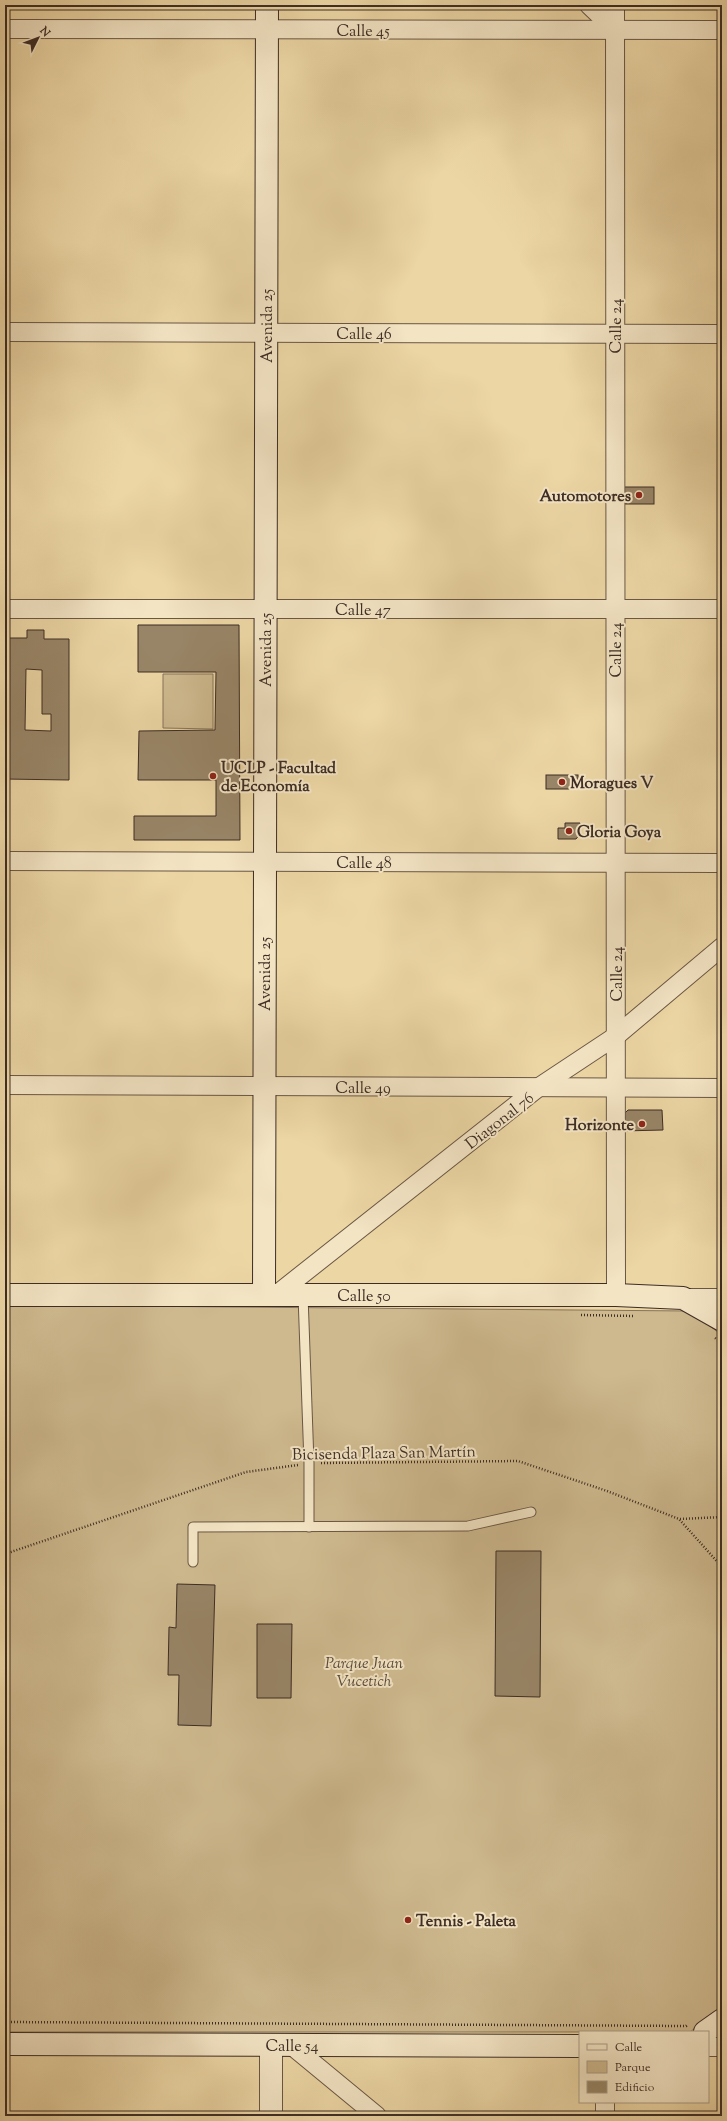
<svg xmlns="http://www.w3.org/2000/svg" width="727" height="2121" font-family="'Sorts Mill Goudy',serif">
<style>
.green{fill:#ceb98e;stroke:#86735a}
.building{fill:#988567;stroke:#3d2d25;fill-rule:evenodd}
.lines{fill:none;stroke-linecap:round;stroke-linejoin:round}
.service-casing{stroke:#695745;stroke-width:11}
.minor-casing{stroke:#695745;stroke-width:20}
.tertiary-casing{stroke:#695745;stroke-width:24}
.secondary-casing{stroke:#3d2d25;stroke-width:24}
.path{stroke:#3d2d25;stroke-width:2.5;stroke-dasharray:1 2;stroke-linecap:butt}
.service{stroke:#f3e4c4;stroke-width:9}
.minor{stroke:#f3e4c4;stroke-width:18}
.tertiary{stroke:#f3e4c4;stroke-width:22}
.secondary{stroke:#f3e4c4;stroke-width:22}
.poi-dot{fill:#8f2418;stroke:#f3e4c4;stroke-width:1.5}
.labels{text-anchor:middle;stroke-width:4;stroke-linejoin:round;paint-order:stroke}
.street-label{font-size:16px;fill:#3d2d25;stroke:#f3e4c4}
.poi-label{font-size:16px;font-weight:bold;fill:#3d2d25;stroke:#f3e4c4;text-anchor:start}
.park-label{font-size:16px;font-style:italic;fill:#5a493a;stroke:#f3e4c4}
</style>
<rect width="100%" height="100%" fill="#ecd6a4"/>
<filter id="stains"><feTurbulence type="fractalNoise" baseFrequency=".005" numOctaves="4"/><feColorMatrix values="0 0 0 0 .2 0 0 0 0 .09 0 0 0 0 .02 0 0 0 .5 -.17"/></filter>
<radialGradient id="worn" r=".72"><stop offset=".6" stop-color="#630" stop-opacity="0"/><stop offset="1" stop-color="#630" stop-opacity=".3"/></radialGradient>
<!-- green -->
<g class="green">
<polygon points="163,674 213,674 213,729 163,728"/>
<polygon points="5,1305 689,1311 722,1335 722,2008 690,2032 5,2032"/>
</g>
<!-- building -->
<g class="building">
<rect x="623" y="487" width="31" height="17"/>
<polygon points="138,625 239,625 240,840 134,840 134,816 216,816 216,780 138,780 139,731 215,730 216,672 138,672"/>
<path d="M27 630H44V639H69V780L5 779V638H27ZM26 669 42 670V714H51V731L25 730Z"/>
<rect x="546" y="775" width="32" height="14"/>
<polygon points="565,823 580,823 580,834 576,839 558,839 558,828 565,828"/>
<polygon points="628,1110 662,1110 663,1130 622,1131 621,1117"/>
<polygon points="496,1551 541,1551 540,1697 495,1696"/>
<polygon points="177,1584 215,1585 211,1726 178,1725 179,1675 168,1675 169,1627 176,1628"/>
<polygon points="257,1624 292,1624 291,1698 257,1698"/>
</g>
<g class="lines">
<!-- service casing -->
<g class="service-casing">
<g id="service">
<polyline points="303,1295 309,1463 309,1527"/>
<polyline points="193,1562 193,1527 468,1526 531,1512"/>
</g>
</g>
<!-- minor casing -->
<g class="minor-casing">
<g id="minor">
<polyline points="589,5 615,30"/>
<polyline points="615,5 616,1295"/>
<polyline points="5,29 722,30"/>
<polyline points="5,332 722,334"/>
<polyline points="5,609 722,609"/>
<polyline points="5,861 722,863"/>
<polyline points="5,1085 722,1088"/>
<polyline points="276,1295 539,1087 616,1036 722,947"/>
<polyline points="683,1298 722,1298"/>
<polyline points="291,2045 377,2116"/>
<polyline points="708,2047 722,2047"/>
<polyline points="605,2102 605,2116"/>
</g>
</g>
<!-- tertiary casing -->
<g class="tertiary-casing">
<polyline id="tertiary" points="271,2045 271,2116"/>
</g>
<!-- secondary casing -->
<g class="secondary-casing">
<g id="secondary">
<polyline points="5,1295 616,1295 683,1298 722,1320"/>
<polyline points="264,1295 267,5"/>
<polyline points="705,2032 722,2020"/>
<polyline points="5,2044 580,2046"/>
</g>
</g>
<!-- path -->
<g class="path">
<polyline points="581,1315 634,1316"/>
<polyline points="715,1338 722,1343"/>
<polyline points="321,1463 518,1461 607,1491 679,1519 722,1567"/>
<polyline points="680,1519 722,1517"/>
<polyline points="5,1554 246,1472 298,1465"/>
<polyline points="5,2022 686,2026 688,2024"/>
</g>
<!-- service -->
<use href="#service" class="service"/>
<!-- minor -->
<use href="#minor" class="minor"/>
<!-- tertiary -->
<use href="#tertiary" class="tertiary"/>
<!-- secondary -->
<use href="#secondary" class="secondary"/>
</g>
<!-- markers -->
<g class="poi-dot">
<circle cx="639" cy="495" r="4"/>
<circle cx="213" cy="776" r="4"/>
<circle cx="562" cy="782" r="4"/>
<circle cx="569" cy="831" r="4"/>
<circle cx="642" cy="1124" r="4"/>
<circle cx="408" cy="1920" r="4"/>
</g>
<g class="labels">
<!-- street labels -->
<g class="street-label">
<text x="363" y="36">Calle 45</text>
<text transform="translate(266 326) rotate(-90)" y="6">Avenida 25</text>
<text transform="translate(615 326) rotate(-90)" y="6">Calle 24</text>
<text x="364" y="339">Calle 46</text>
<text x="363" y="615">Calle 47</text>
<text transform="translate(265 650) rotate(-90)" y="6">Avenida 25</text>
<text transform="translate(615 650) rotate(-90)" y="6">Calle 24</text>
<text x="364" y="868">Calle 48</text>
<text transform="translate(264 974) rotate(-90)" y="6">Avenida 25</text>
<text transform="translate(616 974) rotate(-90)" y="6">Calle 24</text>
<text x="363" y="1093">Calle 49</text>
<text transform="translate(499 1120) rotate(-38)" y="6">Diagonal 76</text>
<text x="364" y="1301">Calle 50</text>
<text transform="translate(384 1452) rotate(-1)" y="6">Bicisenda Plaza San Martín</text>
<text x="292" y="2051">Calle 54</text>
</g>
<!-- poi labels -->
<g class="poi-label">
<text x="631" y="501" text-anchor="end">Automotores</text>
<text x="221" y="773">UCLP - Facultad<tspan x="221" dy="18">de Economía</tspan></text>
<text x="570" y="788">Moragues V</text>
<text x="577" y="837">Gloria Goya</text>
<text x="634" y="1130" text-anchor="end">Horizonte</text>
<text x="416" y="1926">Tennis - Paleta</text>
</g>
<!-- park labels -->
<g class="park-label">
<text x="364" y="1668">Parque Juan<tspan x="364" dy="18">Vucetich</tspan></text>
</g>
</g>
<!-- margin -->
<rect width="727" height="2121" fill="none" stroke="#ecd6a4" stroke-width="20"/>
<rect x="6" y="6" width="715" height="2109" fill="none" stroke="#3d2d25" stroke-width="2"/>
<rect x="10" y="10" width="707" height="2101" fill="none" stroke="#3d2d25"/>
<!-- legend -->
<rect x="579" y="2031" width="130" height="72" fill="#f3e4c4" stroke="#aa9b84"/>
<rect x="587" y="2044" width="20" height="6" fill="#f3e4c4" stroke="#aa9b84"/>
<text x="615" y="2051" font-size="12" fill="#3d2d25">Calle</text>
<rect x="587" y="2061" width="20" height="12" fill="#ceb98e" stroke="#aa9b84"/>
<text x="615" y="2071" font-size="12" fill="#3d2d25">Parque</text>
<rect x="587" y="2081" width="20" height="12" fill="#988567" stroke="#aa9b84"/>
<text x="615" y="2091" font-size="12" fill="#3d2d25">Edificio</text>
<!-- north arrow -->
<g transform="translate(38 38) rotate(48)" stroke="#f3e4c4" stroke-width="3" paint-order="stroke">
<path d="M0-3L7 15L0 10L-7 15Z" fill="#3d2d25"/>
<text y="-6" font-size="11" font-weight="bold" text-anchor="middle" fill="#3d2d25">N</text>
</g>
<rect width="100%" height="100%" filter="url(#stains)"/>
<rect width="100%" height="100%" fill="url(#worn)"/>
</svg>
